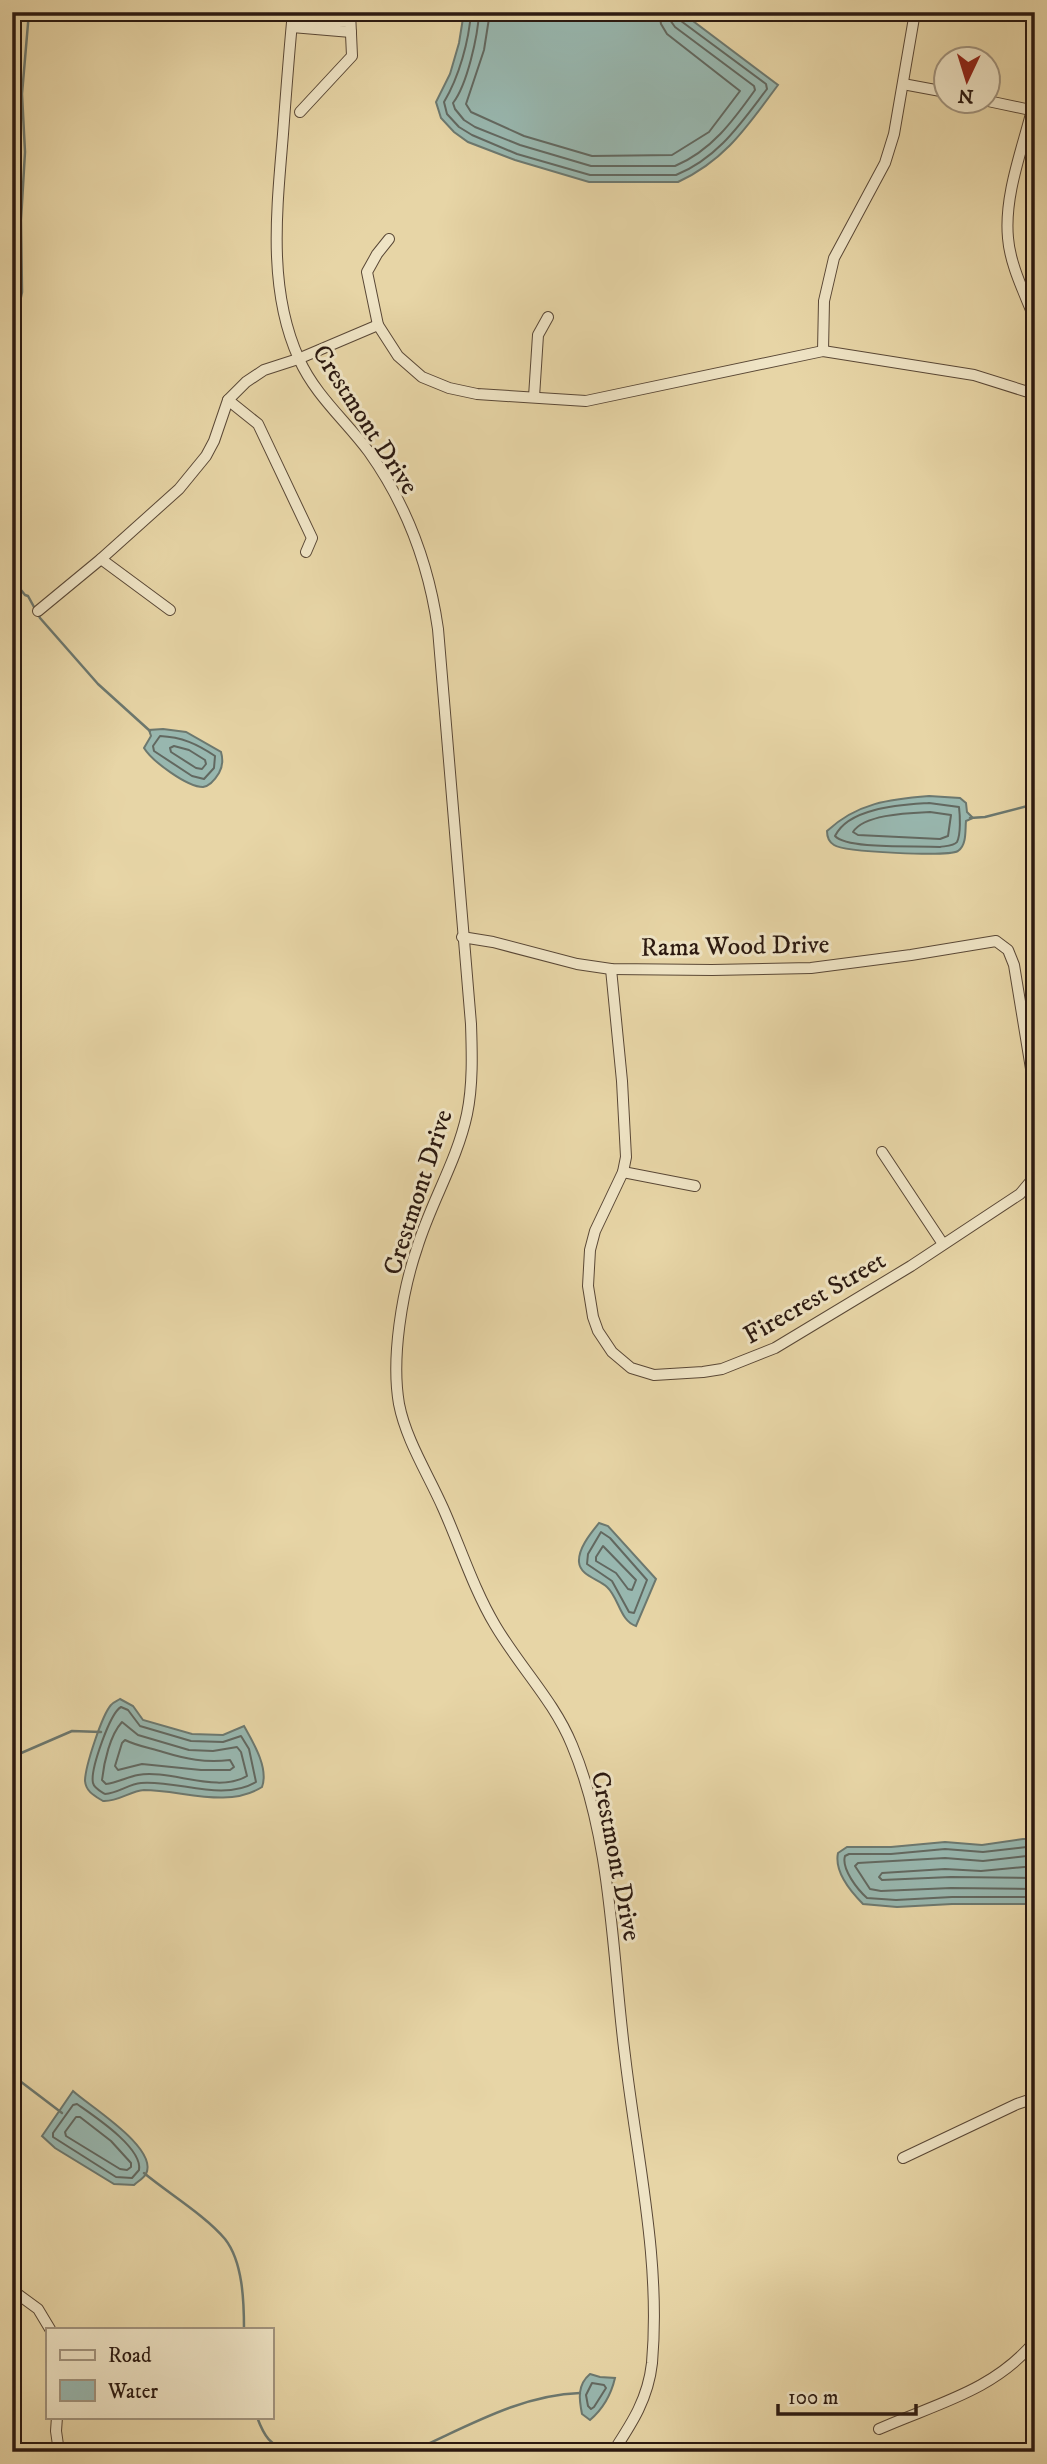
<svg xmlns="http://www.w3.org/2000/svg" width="1047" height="2464" font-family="'IM FELL DW Pica',serif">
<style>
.water{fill:#98b7af;stroke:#6c786f;stroke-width:2}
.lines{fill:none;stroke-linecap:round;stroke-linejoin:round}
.shore{stroke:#626860;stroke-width:2}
.stream{stroke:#6c786f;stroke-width:2.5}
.street-casing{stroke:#5a4836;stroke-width:12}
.street{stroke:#efe4c5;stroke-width:10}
.labels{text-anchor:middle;stroke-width:6;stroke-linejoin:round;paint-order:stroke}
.street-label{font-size:26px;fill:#2b1910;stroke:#efe4c5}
</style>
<rect width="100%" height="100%" fill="#e7d5a6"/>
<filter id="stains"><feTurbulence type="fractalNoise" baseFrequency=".00286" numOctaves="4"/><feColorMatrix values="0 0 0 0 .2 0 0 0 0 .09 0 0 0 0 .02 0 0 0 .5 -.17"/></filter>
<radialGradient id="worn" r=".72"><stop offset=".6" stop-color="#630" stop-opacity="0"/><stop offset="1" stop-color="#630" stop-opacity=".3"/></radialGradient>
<!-- water -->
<g class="water">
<path d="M464 12H681L778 85C748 125 726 160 678 182H589L515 160 468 142 454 132 441 118 436 102 450 74 459 43Z"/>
<path d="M163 729 186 732 221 752C223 759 223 766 219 773 216 778 210 786 203 787 187 787 152 761 144 748L151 736 149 730Z"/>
<path d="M929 796 960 798 966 803 967 812 973 818 966 821C965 830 967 845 958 851 947 857 844 852 834 845 829 842 827 837 827 831 857 803 890 799 929 796Z"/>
<path d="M599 1523 608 1526 656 1579 636 1626C620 1621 619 1598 607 1587 599 1579 580 1576 579 1562 578 1548 591 1533 599 1523Z"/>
<path d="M120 1699 133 1706 143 1720 192 1734 223 1735 244 1726C253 1742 269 1768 262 1787 227 1809 182 1790 144 1790 130 1791 118 1802 103 1801 95 1796 86 1792 85 1781 85 1767 102 1715 111 1705 113 1702 117 1701 120 1699Z"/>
<path d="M1023 1839H1035V1904H952L897 1907 863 1904C851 1892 834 1872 838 1853L847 1847H891L945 1842 982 1845Z"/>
<path d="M73 2091C89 2106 159 2148 146 2174 144 2178 137 2182 134 2185L114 2184 55 2148 42 2136Z"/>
<path d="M590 2374 600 2377 615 2378C611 2395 604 2408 590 2420L582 2414C579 2399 577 2385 590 2374Z"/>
</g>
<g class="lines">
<!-- shore -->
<g class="shore">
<path d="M471 12C469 41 459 77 444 102L447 114 459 127 472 135 517 154 590 175H676C718 158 741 123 767 89L766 84 681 21 678 12"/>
<path d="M479 12C478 36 467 85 453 103L455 109 464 120 475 127 520 145 591 166H675C711 151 733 121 755 90L754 86 675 27 670 20 669 12"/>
<polyline points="490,12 484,50 466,104 471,112 524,136 592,156 672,155 709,132 740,91 667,34 661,24 659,12"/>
<path d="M160 736C182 737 197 744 215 756L214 768 204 779 192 776 154 751 153 746Z"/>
<polygon points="174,746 189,750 205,760 206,764 202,769 196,768 171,752 170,748"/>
<path d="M929 803 959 807C960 815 961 834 957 842 954 846 945 846 940 847 919 845 848 850 835 836 849 807 902 805 929 803Z"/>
<path d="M930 812 951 815 948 836 940 839 858 835 853 832C864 814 910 813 930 812Z"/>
<polygon points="601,1532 610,1538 647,1580 634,1613 629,1612 612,1581 587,1564 588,1554"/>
<polygon points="603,1546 636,1580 632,1590 628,1589 616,1573 596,1561 596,1557"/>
<path d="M121 1707 128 1710 140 1726 191 1741 223 1742 241 1736 249 1749 256 1782C221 1802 179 1780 141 1783 129 1784 118 1793 105 1794 100 1791 94 1788 93 1783 90 1770 110 1713 121 1707Z"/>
<path d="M122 1722 138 1735 189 1750 213 1751 237 1747 241 1752 247 1776C217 1794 170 1769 138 1775 127 1777 117 1783 106 1784L102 1780C104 1762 110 1735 122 1722Z"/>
<path d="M125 1740C137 1746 150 1748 163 1752 186 1759 205 1763 230 1760L234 1767 230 1770H201L142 1764 118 1770 115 1766 122 1743Z"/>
<path d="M1035 1846 983 1852 945 1849 891 1854H849L845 1856C841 1869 858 1890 867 1898L896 1900 952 1897H1035"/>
<polyline points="1035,1855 983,1861 945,1858 858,1863 855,1866 870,1889 881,1891 951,1888 1035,1889"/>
<polyline points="1035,1866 981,1871 945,1869 882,1873 879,1877 882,1880 951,1877 1035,1878"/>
<path d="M77 2104C94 2116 143 2148 139 2170L132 2178 116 2177 53 2137V2133L73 2105Z"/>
<polygon points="76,2117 80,2117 111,2141 131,2163 131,2167 127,2170 120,2169 66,2136 65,2132"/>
<polygon points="592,2383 604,2385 606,2388 594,2407 591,2409 588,2406 586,2395"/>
</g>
<!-- stream -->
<g class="stream">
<polyline points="12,340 22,292 21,220 25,152 22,94 29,12"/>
<polyline points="12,369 16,407 12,438"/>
<polyline points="12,579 25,595 28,596 40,618 98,684 150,731"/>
<polyline points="970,818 985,817 1035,804"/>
<polyline points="12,1757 72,1731 101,1732"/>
<polyline points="12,2075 62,2113"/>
<path d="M144 2173C168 2193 206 2216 225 2239 243 2262 244 2302 244 2329"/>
<path d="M257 2417C264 2436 270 2446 291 2452"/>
<path d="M410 2452C465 2428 519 2395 580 2393"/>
</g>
<!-- street casing -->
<g class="street-casing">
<g id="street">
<path d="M293 12C289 53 286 93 283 134 277 208 267 289 299 359 315 395 346 421 369 452 406 504 429 566 438 629L471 1024C472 1053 473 1085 467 1114 457 1161 431 1202 417 1248 402 1292 391 1358 399 1404 406 1440 428 1474 443 1508 460 1546 474 1590 495 1625 519 1666 554 1701 572 1745 612 1840 612 1955 625 2056 637 2159 661 2260 652 2363 648 2399 632 2423 613 2452"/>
<polyline points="292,19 350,22"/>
<polyline points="292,27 351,32"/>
<polyline points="903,84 946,92"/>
<polyline points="988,101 1035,111"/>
<path d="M1032 110C1022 150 1004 196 1008 238 1010 265 1025 294 1035 320"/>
<polyline points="300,112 352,56 350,12"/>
<polyline points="378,325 367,272 377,254 389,239"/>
<polyline points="823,351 824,301 834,258 885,163 894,134 915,12"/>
<polyline points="534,397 538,335 548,317"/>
<polyline points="228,400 258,424 312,538 306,552"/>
<polyline points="101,559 170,610"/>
<polyline points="38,611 101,559 179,489 206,456 214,441 228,400 246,382 264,370 298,359 378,325 398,356 422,377 449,388 477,394 586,401 823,351 974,375 1028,392 1035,392"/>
<polyline points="462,937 493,942 577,964 611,969 712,970 811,968 911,955 996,941 1008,950 1014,965 1035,1093"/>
<polyline points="611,969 622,1081 626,1157 623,1172 595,1231 590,1250 588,1286 593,1317 598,1331 612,1352 631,1368 654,1375 703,1372 722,1369 775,1348 911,1266 1020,1194 1035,1176"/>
<polyline points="882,1152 943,1244"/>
<polyline points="623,1172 695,1186"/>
<polyline points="903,2158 1017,2104 1035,2098"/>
<polyline points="12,2290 38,2309 50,2329"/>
<polyline points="57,2417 56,2431 59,2452"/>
<path d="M879 2429C935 2404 994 2391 1035 2341"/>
</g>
</g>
<!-- street -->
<use href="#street" class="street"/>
</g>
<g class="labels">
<!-- street labels -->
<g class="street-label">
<text transform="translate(366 419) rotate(57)" y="9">Crestmont Drive</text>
<text transform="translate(735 945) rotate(-1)" y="9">Rama Wood Drive</text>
<text transform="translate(417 1192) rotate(-72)" y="9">Crestmont Drive</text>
<text transform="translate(814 1297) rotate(-30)" y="9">Firecrest Street</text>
<text transform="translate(617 1856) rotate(79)" y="9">Crestmont Drive</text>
</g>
</g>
<!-- margin -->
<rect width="1047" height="2464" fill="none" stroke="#e7d5a6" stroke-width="42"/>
<rect x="14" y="14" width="1019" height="2436" fill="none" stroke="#2b1910" stroke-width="3.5"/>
<rect x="21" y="21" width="1005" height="2422" fill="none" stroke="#2b1910" stroke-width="2"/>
<!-- legend -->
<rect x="46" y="2328" width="228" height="91" fill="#efe4c5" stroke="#a1937d" stroke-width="2"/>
<rect x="60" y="2350" width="35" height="10" fill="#efe4c5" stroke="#a1937d" stroke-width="2"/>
<text x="108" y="2362" font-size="21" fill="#2b1910">Road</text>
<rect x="60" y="2380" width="35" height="21" fill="#98b7af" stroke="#a1937d" stroke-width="2"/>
<text x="108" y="2398" font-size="21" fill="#2b1910">Water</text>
<!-- north arrow -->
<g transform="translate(967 80) rotate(184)"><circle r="33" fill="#efe4c5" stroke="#a1937d" stroke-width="2"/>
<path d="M0-5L12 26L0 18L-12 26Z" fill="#8f2418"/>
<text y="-10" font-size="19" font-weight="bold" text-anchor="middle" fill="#2b1910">N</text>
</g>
<!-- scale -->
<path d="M778 2404v10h138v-10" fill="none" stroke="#2b1910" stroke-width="3.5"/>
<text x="788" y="2404" font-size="21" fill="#2b1910" stroke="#efe4c5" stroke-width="5" paint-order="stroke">100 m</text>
<rect width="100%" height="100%" filter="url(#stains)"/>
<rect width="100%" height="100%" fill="url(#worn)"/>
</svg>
